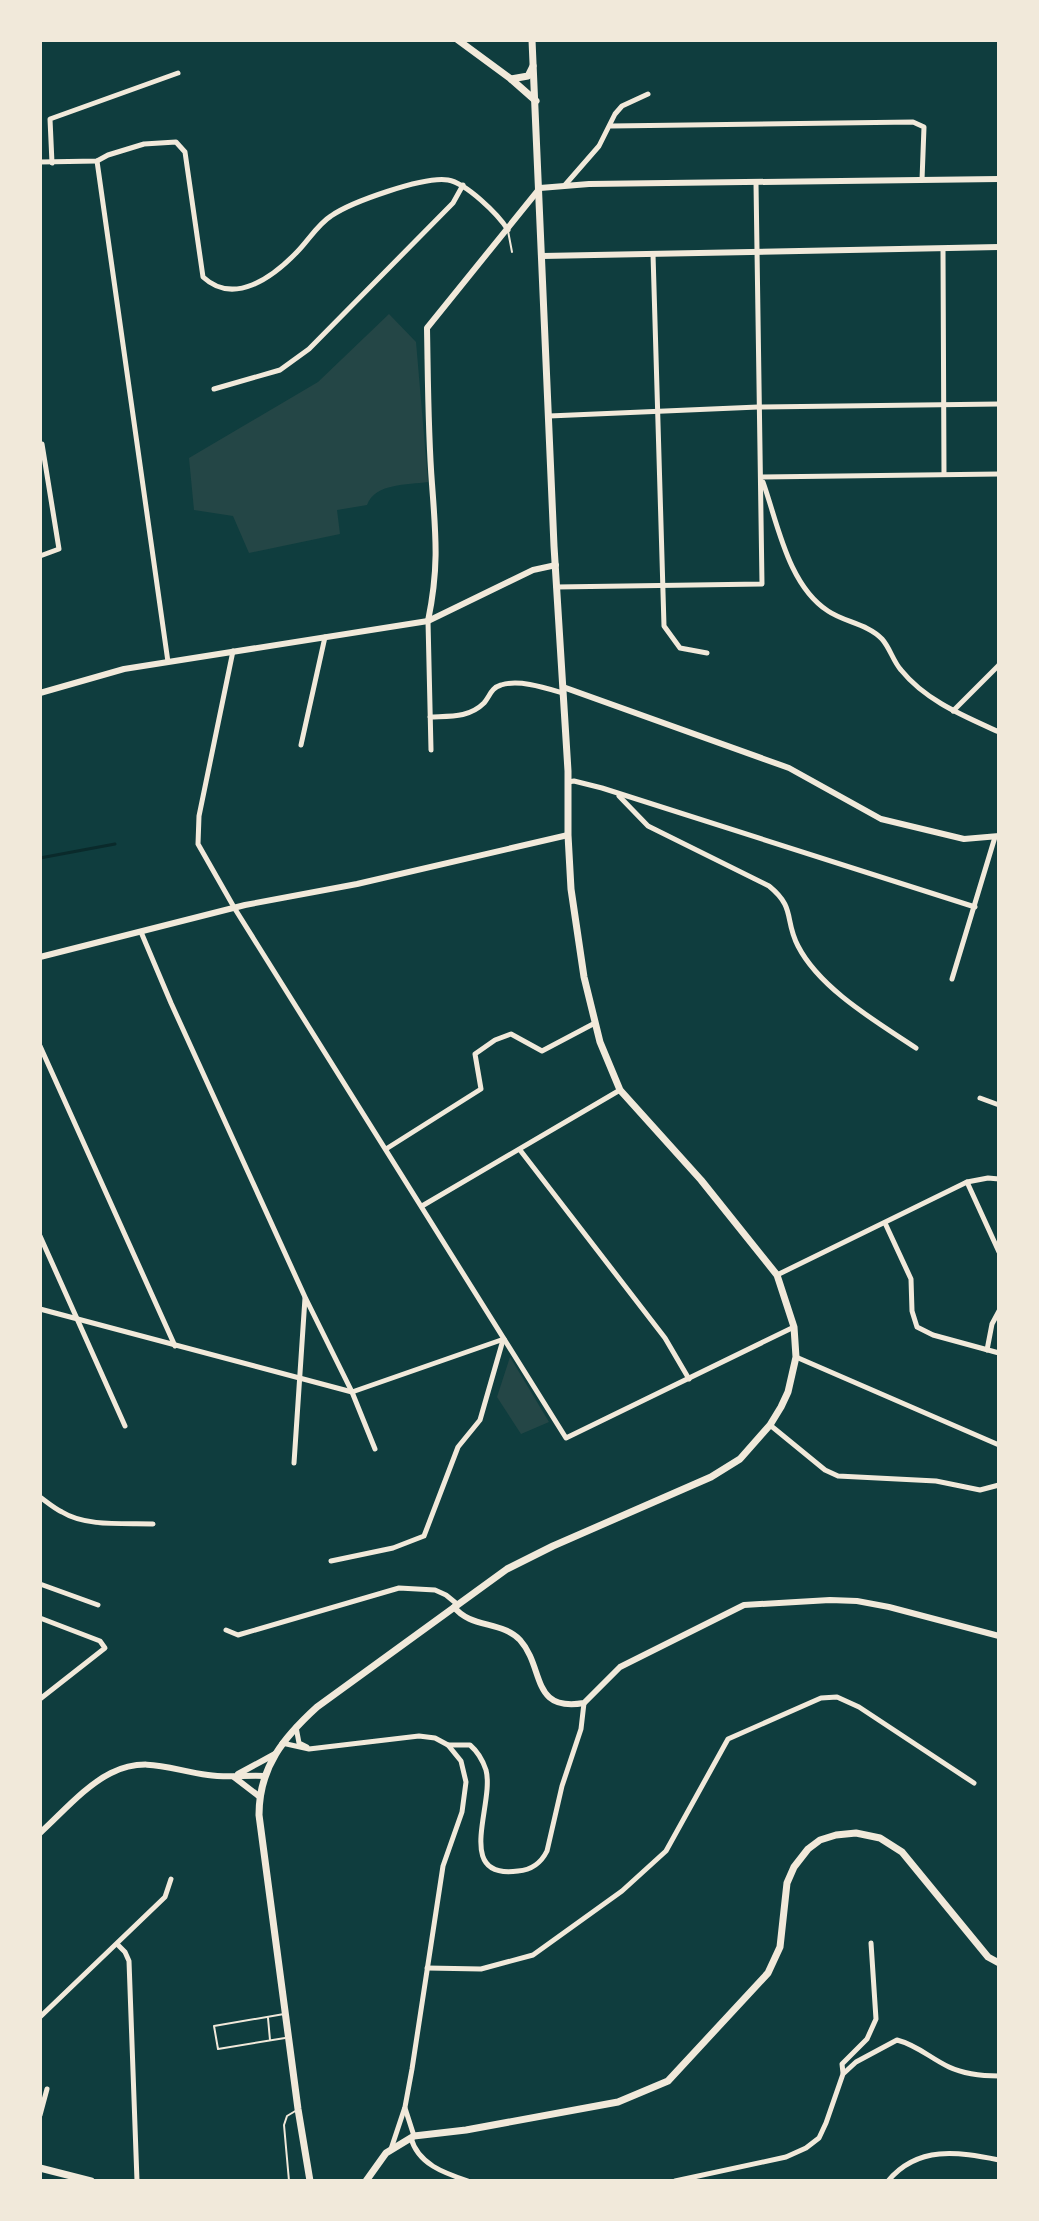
<svg xmlns="http://www.w3.org/2000/svg" width="1039" height="2221" font-family="Rubik,sans-serif">
<style>
.green{fill:#244646}
.lines{fill:none;stroke-linecap:round;stroke-linejoin:round}
.stream{stroke:#0a2a2b;stroke-width:3}
.service{stroke:#f1e9da;stroke-width:2}
.minor{stroke:#f1e9da;stroke-width:5}
.tertiary{stroke:#f1e9da;stroke-width:6}
.secondary{stroke:#f1e9da;stroke-width:7}
.primary{stroke:#f1e9da;stroke-width:7}
</style>
<rect width="100%" height="100%" fill="#0f3d3e"/>
<!-- green -->
<g class="green">
<path d="M389 314 416 342 428 482C407 485 375 483 367 505L337 510 340 534 249 553 233 516 194 510 189 458 318 382Z"/>
<polygon points="510,1357 549,1422 521,1434 497,1397"/>
</g>
<g class="lines">
<!-- stream -->
<polyline class="stream" points="40,858 115,844"/>
<!-- service -->
<g class="service">
<polyline points="508,231 512,252"/>
<polyline points="284,2014 214,2026 218,2049 285,2038"/>
<polyline points="268,2018 270,2040"/>
<polyline points="289,2181 284,2125 287,2116 297,2110"/>
</g>
<!-- minor -->
<g class="minor">
<polyline points="611,126 913,122 924,127 922,180"/>
<polyline points="97,161 168,662"/>
<path d="M40 162 97 161 108 155 144 144 176 142 185 152 203 277C234 306 273 277 297 252 308 241 318 224 331 216 351 202 424 176 448 180 466 183 498 214 508 230"/>
<polyline points="52,163 50,119 178,73"/>
<polyline points="565,185 599,146 615,114 622,106 648,94"/>
<polyline points="943,249 944,473"/>
<polyline points="653,254 664,626 680,648 707,653"/>
<polyline points="214,389 280,370 309,349 453,203 463,185"/>
<polyline points="549,416 758,407 999,404"/>
<polyline points="761,477 999,474"/>
<path d="M763 482C778 524 788 585 828 611 844 622 868 624 882 639 890 648 893 661 901 670 926 701 964 716 999 732"/>
<polyline points="40,556 59,549 42,444"/>
<polyline points="556,587 762,584 756,183"/>
<polyline points="428,621 431,750"/>
<polyline points="233,651 199,816 198,844 235,909 566,1438 794,1327"/>
<polyline points="953,711 999,665"/>
<path d="M430 717C450 716 469 718 484 703 490 696 491 688 501 685 519 679 546 688 563 693"/>
<polyline points="301,745 325,637"/>
<polyline points="568,782 574,781 602,788 975,907"/>
<path d="M619 796 648 826 769 886C796 908 784 919 798 946 820 989 877 1022 916 1048"/>
<polyline points="141,932 171,1003 305,1297 352,1392 375,1449"/>
<polyline points="952,979 995,837"/>
<polyline points="40,1046 175,1346"/>
<polyline points="980,1098 999,1105"/>
<polyline points="386,1149 481,1089 475,1054 495,1040 511,1034 542,1051 595,1023"/>
<polyline points="520,1150 665,1338 689,1379"/>
<polyline points="967,1182 999,1252"/>
<polyline points="422,1206 620,1090"/>
<polyline points="885,1223 911,1279 912,1311 917,1327 933,1335 999,1353"/>
<polyline points="40,1236 125,1426"/>
<polyline points="777,1275 967,1182 988,1178 999,1179"/>
<polyline points="40,1309 352,1392 504,1339"/>
<polyline points="987,1350 992,1324 999,1311"/>
<polyline points="796,1357 999,1445"/>
<polyline points="770,1425 825,1470 838,1476 936,1481 980,1490 999,1485"/>
<polyline points="294,1463 305,1298"/>
<path d="M40 1497C47 1502 54 1508 62 1512 86 1527 125 1523 153 1524"/>
<polyline points="331,1561 393,1548 424,1536 458,1447 480,1420 503,1340"/>
<polyline points="40,1584 98,1605"/>
<polyline points="40,1618 100,1641 105,1648 40,1699"/>
<polyline points="226,1630 238,1635 399,1588 435,1590 446,1595 457,1604"/>
<polyline points="296,1727 299,1743 307,1747"/>
<polyline points="282,1743 309,1749 419,1736 435,1738 448,1745 461,1761 466,1782 462,1812 443,1866 412,2069 405,2107 391,2149"/>
<path d="M448 1745H470C477 1751 483 1761 486 1770 495 1804 453 1880 518 1871 532 1870 541 1863 547 1851L562 1786 581 1729 584 1703"/>
<polyline points="118,1945 125,1952 129,1961 137,2181"/>
<polyline points="427,1968 481,1969 533,1955 622,1891 666,1851 728,1739 821,1698 837,1697 859,1707 974,1783"/>
<polyline points="40,2017 165,1897 171,1879"/>
<polyline points="843,2073 842,2064 867,2039 876,2019 871,1943"/>
<polyline points="405,2108 414,2136"/>
<polyline points="40,2115 47,2089"/>
<path d="M411 2138C418 2164 444 2173 468 2181"/>
<path d="M675 2181 786 2157 806 2148 819 2138 826 2123 843 2074 856 2062 897 2040C917 2045 930 2058 949 2067 964 2074 982 2076 999 2076"/>
<path d="M888 2181C918 2145 958 2152 999 2160"/>
</g>
<!-- tertiary -->
<g class="tertiary">
<polyline points="542,256 999,247"/>
<path d="M428 621C439 568 436 537 432 484 428 433 428 380 427 328L540 188 589 184 999 179"/>
<polyline points="563,687 789,768 881,819 964,839 999,836"/>
<polyline points="40,693 124,669 428,621 533,570 556,565"/>
<polyline points="40,957 245,905 357,884 568,835"/>
<path d="M454 1607C470 1628 502 1621 520 1640 545 1668 530 1712 584 1703L620 1667 744 1605 830 1600 857 1601 889 1607 999 1636"/>
<polyline points="238,1774 275,1754"/>
<polyline points="234,1777 260,1797"/>
<path d="M40 1833C62 1813 85 1786 111 1773 147 1755 173 1771 208 1775 226 1778 246 1775 264 1776"/>
</g>
<!-- secondary -->
<g class="secondary">
<polyline points="40,2168 91,2181"/>
<polyline points="366,2181 386,2153 414,2136 466,2130 618,2102 668,2081 768,1973 780,1947 787,1883 794,1867 808,1849 820,1840 836,1835 856,1833 880,1838 902,1852 988,1957 999,1963"/>
</g>
<!-- primary -->
<g class="primary">
<polyline points="458,40 511,79 536,101"/>
<polyline points="511,79 528,76 533,66"/>
<path d="M310 2181 298 2109 259 1815C259 1767 284 1737 317 1707L507 1569 553 1546 711 1477 740 1459 770 1425 781 1407 788 1392 796 1357 794 1327 777 1275 701 1180 620 1090 600 1042 584 977 571 889 568 835V771L554 546 532 40"/>
</g>
</g>
<!-- border -->
<rect width="1039" height="2221" fill="none" stroke="#f1e9da" stroke-width="84"/>
</svg>
